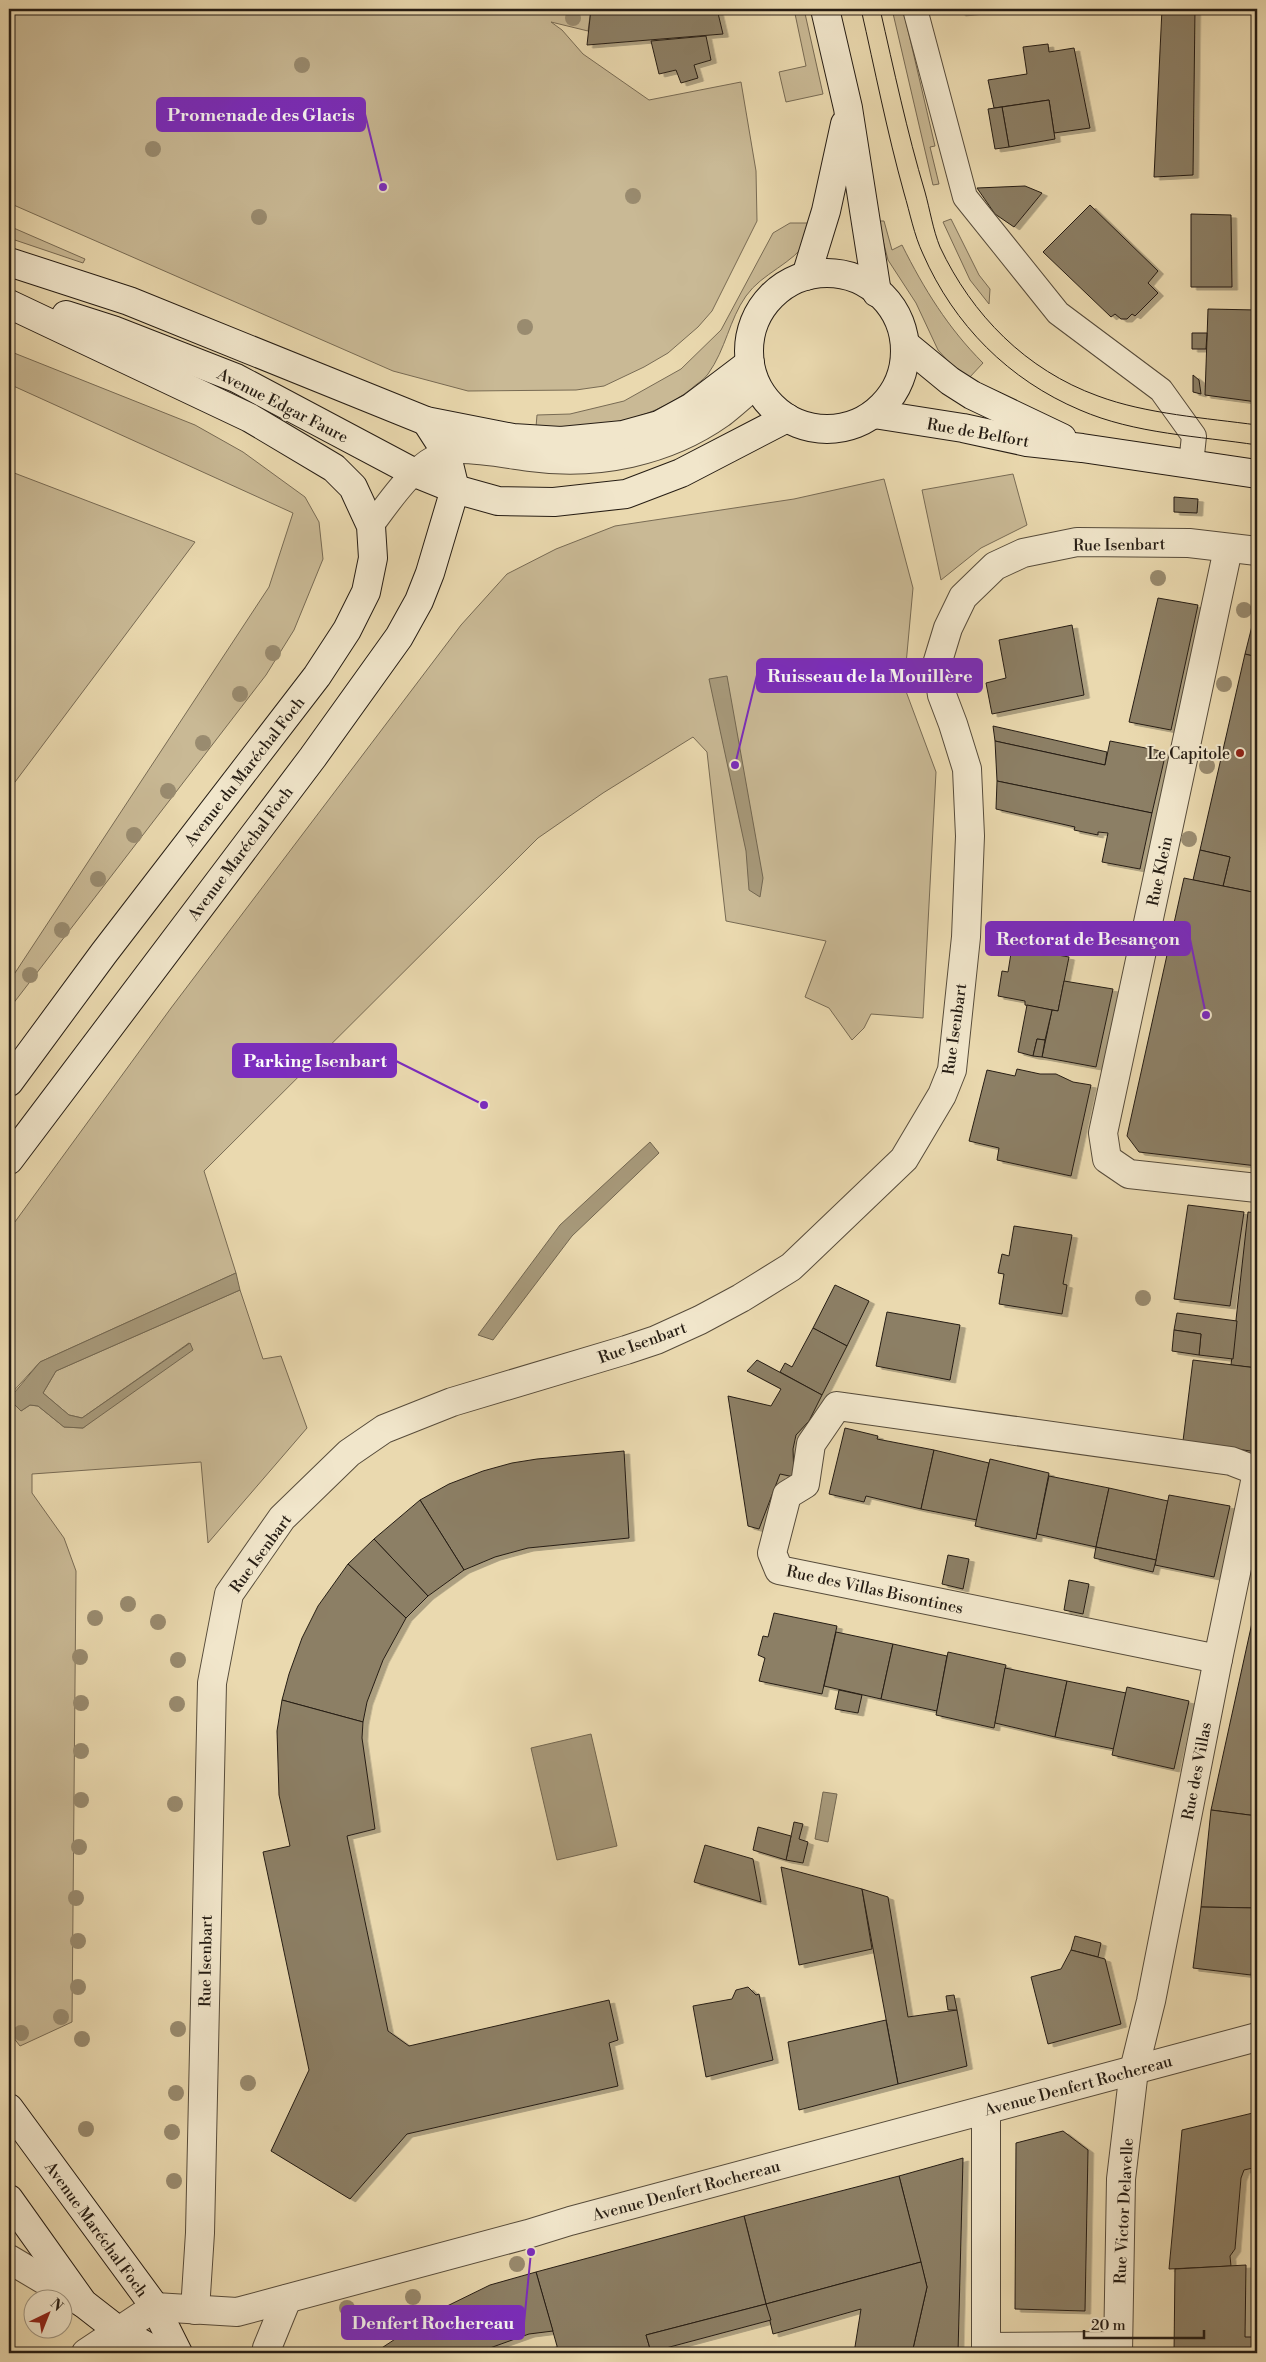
<svg xmlns="http://www.w3.org/2000/svg" width="1266" height="2362" font-family="'Libre Bodoni',serif">
<style>
.green{fill:#c9b995;stroke:#786b54}
.water{fill:#a7997a;stroke:#736751}
.building{fill:#8c7f65;stroke:#261d14;filter:url(#shadow)}
.lines{fill:none;stroke-linecap:round;stroke-linejoin:round}
.service-casing{stroke:#574c3b;stroke-width:26}
.minor-casing{stroke:#574c3b;stroke-width:30}
.secondary-casing{stroke:#261d14;stroke-width:30}
.service{stroke:#f1e6cb;stroke-width:24}
.minor{stroke:#f1e6cb;stroke-width:28}
.secondary{stroke:#f1e6cb;stroke-width:28}
.tram{stroke:#261d14;stroke-width:1}
.tree{fill:#998b6f}
.poi-dot{fill:#8f2418;stroke:#f1e6cb;stroke-width:2}
.labels{text-anchor:middle;stroke-width:4;stroke-linejoin:round;paint-order:stroke}
.street-label{font-size:16px;fill:#261d14;stroke:#f1e6cb}
.poi-label{font-size:16px;fill:#261d14;stroke:#f1e6cb;text-anchor:end}
.leader{fill:none;stroke:#7b2cbf;stroke-width:2}
.callout-dot{fill:#7b2cbf;stroke:#f1e6cb;stroke-width:2}
.callout{fill:#7b2cbf;stroke:#7b2cbf;stroke-width:2}
.callout-label{font-size:18px;text-anchor:middle;font-weight:bold;fill:#fff}
</style>
<defs>
<filter id="shadow"><feDropShadow dx="5.5" dy="3" stdDeviation="0" flood-color="#0004"/></filter>
</defs>
<rect width="100%" height="100%" fill="#ead9af"/>
<filter id="stains"><feTurbulence type="fractalNoise" baseFrequency=".004" numOctaves="4"/><feColorMatrix values="0 0 0 0 .2 0 0 0 0 .09 0 0 0 0 .02 0 0 0 .5 -.17"/></filter>
<radialGradient id="worn" r=".72"><stop offset=".6" stop-color="#630" stop-opacity="0"/><stop offset="1" stop-color="#630" stop-opacity=".3"/></radialGradient>
<!-- green -->
<g class="green">
<polygon points="9,9 591,9 588,31 551,22 562,30 583,54 649,100 741,82 756,171 757,221 712,311 698,327 668,353 644,367 604,386 576,390 468,391 393,371 9,203"/>
<polygon points="794,9 804,9 823,94 786,102 779,72 806,66"/>
<polygon points="892,9 903,9 935,146 930,147 939,184 933,185"/>
<polygon points="951,219 979,275 990,289 989,304 970,280 943,222"/>
<path d="M878 221H884L892 250 902 245C924 289 948 328 983 363L969 378 957 371 938 350 916 303 888 260Z"/>
<path d="M790 223H815C813 228 811 235 808 240 793 264 762 273 746 296 729 320 726 349 708 374 704 380 696 384 691 389 647 424 590 428 536 427L537 415 570 414 624 401 681 369 721 330 773 233Z"/>
<polygon points="9,226 85,259 83,263 9,238"/>
<polygon points="9,351 195,425 243,452 305,497 319,522 323,559 294,630 266,675 9,1009 9,982 269,587 293,513 9,384"/>
<polygon points="9,471 195,542 9,790"/>
<polygon points="1013,474 1027,525 981,548 941,580 922,490"/>
<polygon points="884,479 913,588 904,686 936,772 923,1018 871,1014 864,1028 852,1040 829,1008 805,997 826,941 726,921 707,752 693,737 603,793 538,838 204,1171 236,1273 40,1362 9,1396 9,1230 171,1008 461,625 507,574 556,549 615,526 794,499"/>
<polygon points="240,1290 263,1359 281,1356 307,1428 208,1543 201,1462 32,1474 32,1493 64,1538 76,1571 72,2022 20,2046 9,2032 9,1399 21,1411 30,1405 38,1406 64,1427 83,1428 189,1343 82,1418 69,1415 43,1393 56,1371"/>
</g>
<!-- water -->
<g class="water">
<polygon points="727,676 763,878 760,897 749,890 746,851 709,679"/>
<polygon points="650,1142 659,1153 572,1236 493,1340 478,1335 560,1225"/>
<polygon points="236,1273 240,1290 56,1371 43,1393 69,1415 82,1418 190,1343 193,1350 83,1428 64,1427 38,1406 30,1405 21,1411 9,1399 40,1362"/>
<polygon points="591,1734 617,1846 557,1860 531,1748"/>
<polygon points="823,1792 837,1794 828,1842 815,1839"/>
</g>
<!-- building -->
<g class="building">
<polygon points="591,9 717,9 723,34 587,45"/>
<polygon points="960,9 997,9 960,13"/>
<polygon points="1162,9 1195,9 1193,175 1154,177"/>
<polygon points="706,36 711,60 694,65 698,78 681,83 676,70 659,74 651,41"/>
<polygon points="1048,44 1049,52 1074,48 1090,128 1054,133 1049,100 994,108 988,80 1027,74 1023,47"/>
<polygon points="1049,100 1055,139 1009,147 1002,107"/>
<polygon points="1002,107 1009,147 995,149 988,109"/>
<polygon points="1025,186 1042,193 1014,227 995,214 977,188"/>
<polygon points="1090,205 1158,271 1148,283 1158,293 1135,316 1132,314 1127,319 1121,319 1115,314 1111,317 1043,252"/>
<polygon points="1191,214 1231,215 1232,287 1191,287"/>
<polygon points="1208,309 1257,310 1257,402 1205,395"/>
<polygon points="1192,333 1207,333 1206,349 1192,349"/>
<polygon points="1193,375 1199,380 1201,394 1193,392"/>
<polygon points="1174,497 1198,499 1197,513 1174,512"/>
<polygon points="1158,598 1198,605 1171,730 1129,722"/>
<polygon points="1257,606 1257,639 1253,656 1245,654"/>
<polygon points="1072,625 1084,695 992,714 986,683 1006,678 999,640"/>
<polygon points="1257,639 1257,893 1223,886 1230,857 1200,850 1245,654 1253,656"/>
<polygon points="993,726 1107,752 1105,765 995,741"/>
<polygon points="995,741 1105,765 1110,741 1166,752 1152,813 997,781"/>
<polygon points="997,781 1152,813 1140,869 1102,862 1108,833 1098,832 1098,835 1074,830 1075,827 996,809"/>
<polygon points="1200,850 1230,857 1223,886 1193,880"/>
<polygon points="1184,878 1257,893 1257,1166 1139,1152 1127,1136"/>
<polygon points="1012,947 1069,957 1058,1011 1025,1005 1025,1001 998,996 1002,971 1008,972"/>
<polygon points="1064,981 1113,989 1096,1067 1042,1057 1052,1010 1058,1011"/>
<polygon points="1027,1005 1052,1010 1045,1040 1037,1039 1033,1056 1018,1052"/>
<polygon points="1037,1039 1045,1040 1042,1057 1033,1056"/>
<polygon points="1017,1069 1040,1074 1056,1074 1073,1082 1091,1085 1071,1176 997,1160 999,1148 969,1141 987,1070 1015,1076"/>
<polygon points="1188,1205 1244,1212 1230,1306 1174,1299"/>
<polygon points="1248,1212 1257,1213 1257,1368 1231,1365"/>
<polygon points="1014,1226 1072,1235 1063,1284 1067,1285 1062,1314 999,1304 1004,1274 998,1273 1002,1254 1009,1256"/>
<polygon points="835,1285 869,1301 847,1346 813,1328"/>
<polygon points="887,1312 960,1325 950,1380 876,1366"/>
<polygon points="1177,1313 1237,1321 1233,1359 1199,1355 1201,1334 1174,1330"/>
<polygon points="813,1328 847,1346 822,1395 780,1372 785,1363 792,1367"/>
<polygon points="1174,1330 1201,1334 1199,1355 1172,1351"/>
<polygon points="757,1360 822,1395 809,1421 796,1435 793,1449 794,1477 780,1474 759,1529 748,1526 728,1396 771,1406 781,1389 747,1371"/>
<polygon points="1193,1360 1257,1368 1257,1452 1183,1441"/>
<polygon points="845,1428 878,1436 877,1439 934,1450 921,1509 866,1496 864,1502 829,1494"/>
<polygon points="934,1450 989,1463 977,1520 921,1509"/>
<polygon points="624,1451 629,1538 528,1548 495,1557 464,1570 420,1500 449,1484 483,1471 512,1463 537,1459"/>
<polygon points="990,1459 1049,1473 1036,1539 975,1526"/>
<polygon points="1049,1476 1109,1488 1096,1547 1037,1534"/>
<polygon points="1109,1488 1168,1501 1156,1560 1096,1547"/>
<polygon points="1169,1495 1230,1506 1214,1577 1155,1565"/>
<polygon points="420,1500 464,1570 428,1596 374,1539"/>
<polygon points="374,1539 428,1596 406,1618 348,1564"/>
<polygon points="1096,1547 1156,1560 1153,1572 1094,1558"/>
<polygon points="948,1555 969,1559 963,1589 942,1584"/>
<polygon points="348,1564 406,1618 383,1660 367,1702 363,1722 282,1700 289,1674 302,1638 318,1606"/>
<polygon points="1069,1580 1089,1584 1083,1614 1064,1610"/>
<polygon points="1257,1600 1257,1816 1211,1810"/>
<polygon points="774,1613 837,1626 822,1694 759,1681 765,1658 758,1655 763,1636 768,1637"/>
<polygon points="836,1632 893,1644 881,1699 824,1686"/>
<polygon points="893,1644 947,1656 937,1711 881,1699"/>
<polygon points="948,1652 1006,1665 994,1728 936,1715"/>
<polygon points="1005,1668 1067,1681 1055,1737 995,1723"/>
<polygon points="1067,1681 1126,1693 1114,1749 1055,1737"/>
<polygon points="1127,1687 1189,1701 1174,1769 1112,1755"/>
<polygon points="839,1690 862,1695 858,1713 835,1709"/>
<polygon points="282,1700 363,1722 362,1738 375,1829 347,1836 388,2031 409,2046 609,2000 618,2040 609,2043 618,2086 407,2134 350,2199 271,2151 309,2070 263,1852 290,1846 279,1795 277,1731"/>
<polygon points="1211,1810 1257,1816 1257,1908 1201,1907"/>
<polygon points="794,1822 803,1824 799,1839 808,1842 803,1863 786,1860"/>
<polygon points="758,1827 791,1836 786,1860 753,1850"/>
<polygon points="705,1845 753,1859 761,1902 694,1882"/>
<polygon points="781,1867 862,1889 872,1949 799,1965"/>
<polygon points="862,1889 888,1897 908,2017 957,2010 967,2066 898,2084"/>
<polygon points="1201,1907 1257,1908 1257,1931 1251,1975 1193,1968"/>
<polygon points="1075,1936 1101,1943 1098,1957 1071,1950"/>
<polygon points="1071,1950 1105,1959 1121,2024 1048,2044 1031,1977 1061,1969"/>
<polygon points="748,1987 756,1995 759,1994 773,2060 706,2077 693,2006 732,1999 736,1990"/>
<polygon points="954,1995 957,2010 948,2010 946,1996"/>
<polygon points="886,2020 898,2084 799,2110 788,2042"/>
<polygon points="1257,2112 1257,2167 1244,2170 1241,2178 1235,2249 1230,2256 1231,2266 1169,2269 1182,2130"/>
<polygon points="1063,2131 1088,2150 1085,2311 1015,2309 1016,2143"/>
<polygon points="963,2158 958,2353 912,2353 927,2287 899,2176"/>
<polygon points="899,2176 921,2262 766,2304 744,2216"/>
<polygon points="744,2216 766,2304 646,2335 651,2352 645,2353 559,2353 536,2272"/>
<polygon points="921,2262 927,2287 912,2353 854,2353 861,2309 773,2334 766,2304"/>
<polygon points="1246,2265 1245,2337 1257,2337 1257,2353 1174,2353 1175,2269"/>
<polygon points="536,2272 553,2331 529,2334 476,2353 374,2353 441,2309 490,2285"/>
<polygon points="766,2304 771,2320 651,2352 646,2335"/>
<polygon points="557,2347 559,2353 539,2353 538,2352"/>
</g>
<g class="lines">
<!-- service casing -->
<g class="service-casing">
<g id="service">
<polyline points="915,9 965,197 1058,313 1161,390 1194,436 1191,464"/>
<path d="M371 526C390 501 414 463 445 453 461 447 513 457 531 459 597 468 667 454 722 415 734 406 745 395 757 386"/>
</g>
</g>
<!-- minor casing -->
<g class="minor-casing">
<g id="minor">
<polyline points="1228,549 1103,1133 1107,1159 1129,1174 1257,1188"/>
<polyline points="1218,1659 779,1570 772,1553 787,1495 805,1484 811,1444 837,1406 1231,1461 1257,1471"/>
<polyline points="986,2110 986,2347 1118,2346"/>
<polyline points="9,2259 83,2303"/>
<polyline points="195,2310 200,2233 212,1683 229,1594 282,1518 349,1453 384,1429 452,1402 626,1350 656,1340 700,1320 741,1298 791,1267 904,1159 942,1095 952,1070 966,937 970,836 967,769 953,724 942,695 937,664 948,628 963,597 995,566 1023,553 1077,542 1189,543 1257,551"/>
<polyline points="86,2353 155,2307 237,2312 528,2234 570,2221 1257,2037"/>
<polyline points="266,2353 267,2348 287,2299"/>
<polyline points="1118,2353 1121,2179 1134,2070 1151,2001 1218,1659 1257,1472"/>
</g>
</g>
<!-- secondary casing -->
<g class="secondary-casing">
<g id="secondary">
<polyline points="825,9 848,108 877,293"/>
<polyline points="9,262 129,301 426,421 513,438 561,441 623,435 659,425 692,407 750,363"/>
<circle cx="827" cy="351" r="78"/>
<polyline points="806,276 826,211 845,124"/>
<polyline points="9,304 250,418 334,468 353,487 371,526 373,558 366,592 347,630 317,676 104,953 9,1082"/>
<polyline points="66,315 113,330 236,378 413,472 455,489 498,501 554,502 626,494 681,473 787,418"/>
<polyline points="905,344 950,381 972,395 1062,438"/>
<polyline points="874,414 963,428 1027,442 1082,448 1257,474"/>
<polyline points="9,1160 313,757 399,637 419,601 430,573 455,489 446,452 426,421"/>
<polyline points="9,2108 155,2307 178,2353"/>
<polyline points="9,2199 83,2303 119,2331 159,2353"/>
</g>
</g>
<!-- service -->
<use href="#service" class="service"/>
<!-- minor -->
<use href="#minor" class="minor"/>
<!-- secondary -->
<use href="#secondary" class="secondary"/>
<!-- tram -->
<g class="tram">
<path d="M861 9C875 70 887 132 904 193 910 213 914 235 923 254 954 325 1009 380 1080 410 1135 434 1199 436 1257 445"/>
<path d="M880 9C894 70 907 132 925 192 930 210 933 230 940 247 972 315 1026 370 1098 396 1146 414 1206 418 1257 425"/>
</g>
</g>
<!-- trees -->
<g class="tree">
<circle cx="573" cy="18" r="8"/>
<circle cx="302" cy="65" r="8"/>
<circle cx="153" cy="149" r="8"/>
<circle cx="633" cy="196" r="8"/>
<circle cx="259" cy="217" r="8"/>
<circle cx="525" cy="327" r="8"/>
<circle cx="1158" cy="578" r="8"/>
<circle cx="1244" cy="610" r="8"/>
<circle cx="273" cy="653" r="8"/>
<circle cx="1224" cy="684" r="8"/>
<circle cx="240" cy="694" r="8"/>
<circle cx="203" cy="743" r="8"/>
<circle cx="1207" cy="766" r="8"/>
<circle cx="168" cy="791" r="8"/>
<circle cx="134" cy="835" r="8"/>
<circle cx="1189" cy="839" r="8"/>
<circle cx="98" cy="879" r="8"/>
<circle cx="62" cy="930" r="8"/>
<circle cx="30" cy="975" r="8"/>
<circle cx="1143" cy="1298" r="8"/>
<circle cx="128" cy="1604" r="8"/>
<circle cx="95" cy="1618" r="8"/>
<circle cx="158" cy="1622" r="8"/>
<circle cx="80" cy="1657" r="8"/>
<circle cx="178" cy="1660" r="8"/>
<circle cx="81" cy="1703" r="8"/>
<circle cx="177" cy="1704" r="8"/>
<circle cx="81" cy="1751" r="8"/>
<circle cx="81" cy="1800" r="8"/>
<circle cx="175" cy="1804" r="8"/>
<circle cx="79" cy="1847" r="8"/>
<circle cx="76" cy="1898" r="8"/>
<circle cx="78" cy="1941" r="8"/>
<circle cx="78" cy="1987" r="8"/>
<circle cx="61" cy="2017" r="8"/>
<circle cx="178" cy="2029" r="8"/>
<circle cx="21" cy="2033" r="8"/>
<circle cx="82" cy="2039" r="8"/>
<circle cx="248" cy="2083" r="8"/>
<circle cx="176" cy="2093" r="8"/>
<circle cx="86" cy="2129" r="8"/>
<circle cx="172" cy="2132" r="8"/>
<circle cx="174" cy="2181" r="8"/>
<circle cx="517" cy="2264" r="8"/>
<circle cx="413" cy="2297" r="8"/>
<circle cx="347" cy="2308" r="8"/>
</g>
<!-- markers -->
<circle class="poi-dot" cx="1240" cy="753" r="5"/>
<g class="labels">
<!-- street labels -->
<g class="street-label">
<text transform="translate(283 405) rotate(27)" y="6">Avenue Edgar Faure</text>
<text transform="translate(978 432) rotate(10)" y="6">Rue de Belfort</text>
<text transform="translate(1119 544) rotate(-1)" y="6">Rue Isenbart</text>
<text transform="translate(244 771) rotate(-52)" y="6">Avenue du Maréchal Foch</text>
<text transform="translate(240 853) rotate(-53)" y="6">Avenue Maréchal Foch</text>
<text transform="translate(1159 871) rotate(-78)" y="6">Rue Klein</text>
<text transform="translate(954 1029) rotate(-82)" y="6">Rue Isenbart</text>
<text transform="translate(642 1342) rotate(-20)" y="6">Rue Isenbart</text>
<text transform="translate(260 1553) rotate(-54)" y="6">Rue Isenbart</text>
<text transform="translate(875 1589) rotate(12)" y="6">Rue des Villas Bisontines</text>
<text transform="translate(1196 1771) rotate(-79)" y="6">Rue des Villas</text>
<text transform="translate(205 1961) rotate(-89)" y="6">Rue Isenbart</text>
<text transform="translate(1078 2085) rotate(-15)" y="6">Avenue Denfert Rochereau</text>
<text transform="translate(686 2190) rotate(-15)" y="6">Avenue Denfert Rochereau</text>
<text transform="translate(1123 2211) rotate(-87)" y="6">Rue Victor Delavelle</text>
<text transform="translate(97 2229) rotate(54)" y="6">Avenue Maréchal Foch</text>
</g>
<!-- poi labels -->
<g class="poi-label">
<text x="1230" y="759">Le Capitole</text>
</g>
</g>
<!-- callouts -->
<path class="leader" d="M383 187L365 114M735 765L757 675M1206 1015L1190 939M484 1105L396 1061M531 2252L524 2323"/>
<g class="callout-dot">
<circle cx="383" cy="187" r="5"/>
<circle cx="735" cy="765" r="5"/>
<circle cx="1206" cy="1015" r="5"/>
<circle cx="484" cy="1105" r="5"/>
<circle cx="531" cy="2252" r="5"/>
</g>
<g class="callout">
<rect x="157" y="98" width="208" height="33" rx="5"/>
<rect x="757" y="659" width="225" height="33" rx="5"/>
<rect x="986" y="922" width="204" height="33" rx="5"/>
<rect x="233" y="1044" width="163" height="33" rx="5"/>
<rect x="342" y="2306" width="182" height="33" rx="5"/>
</g>
<g class="callout-label">
<text x="261" y="121">Promenade des Glacis</text>
<text x="870" y="682">Ruisseau de la Mouillère</text>
<text x="1088" y="945">Rectorat de Besançon</text>
<text x="315" y="1067">Parking Isenbart</text>
<text x="433" y="2329">Denfert Rochereau</text>
</g>
<!-- margin -->
<rect width="1266" height="2362" fill="none" stroke="#ead9af" stroke-width="30"/>
<rect x="10" y="10" width="1246" height="2342" fill="none" stroke="#261d14" stroke-width="2.5"/>
<rect x="15" y="15" width="1236" height="2332" fill="none" stroke="#261d14"/>
<!-- north arrow -->
<g transform="translate(48 2314) rotate(43)"><circle r="24" fill="#f1e6cb" stroke="#a09682"/>
<path d="M0-4L9 19L0 12L-9 19Z" fill="#8f2418"/>
<text y="-8" font-size="14" font-weight="bold" text-anchor="middle" fill="#261d14">N</text>
</g>
<!-- scale -->
<path d="M1084 2330v8h120v-8" fill="none" stroke="#261d14" stroke-width="2.5"/>
<text x="1091" y="2330" font-size="15" fill="#261d14" stroke="#f1e6cb" stroke-width="4" paint-order="stroke">20 m</text>
<rect width="100%" height="100%" filter="url(#stains)"/>
<rect width="100%" height="100%" fill="url(#worn)"/>
</svg>
